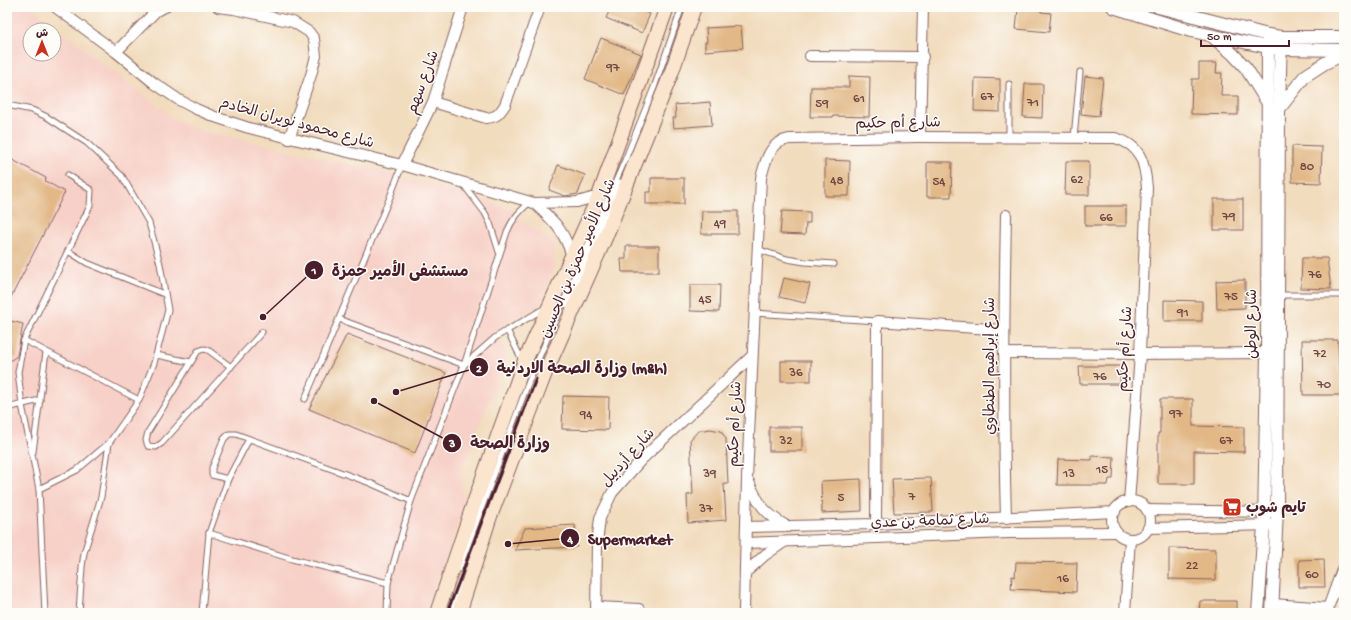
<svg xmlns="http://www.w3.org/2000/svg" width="1351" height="620" font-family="'Gochi Hand','Playpen Sans Arabic',sans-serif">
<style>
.built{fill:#f7d1c8;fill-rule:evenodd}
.building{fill:#e2b886}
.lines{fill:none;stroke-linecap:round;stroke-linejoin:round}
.service-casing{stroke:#85615e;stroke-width:7}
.minor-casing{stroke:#85615e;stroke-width:12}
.tertiary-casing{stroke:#85615e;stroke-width:14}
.secondary-casing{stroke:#85615e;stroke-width:16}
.service{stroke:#fff;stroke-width:5}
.minor{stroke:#fff;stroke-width:10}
.tertiary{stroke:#fff;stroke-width:12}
.secondary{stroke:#fbe5cf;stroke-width:14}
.rail{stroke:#4a1f2b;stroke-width:3}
.labels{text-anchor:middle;stroke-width:3;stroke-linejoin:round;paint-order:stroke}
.number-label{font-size:13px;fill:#704542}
.street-label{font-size:15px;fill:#4a1f2b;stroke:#fdfcf7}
.poi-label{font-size:15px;font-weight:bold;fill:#4a1f2b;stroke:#fdfcf7;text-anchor:start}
.leader{fill:none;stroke:#4a1f2b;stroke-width:1.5}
.callout-dot{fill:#4a1f2b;stroke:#fdfcf7;stroke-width:1.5}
.mark-label{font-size:12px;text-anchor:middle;font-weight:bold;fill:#fff}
.callout-label{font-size:16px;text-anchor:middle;font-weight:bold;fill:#4a1f2b;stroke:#fdfcf7;stroke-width:3;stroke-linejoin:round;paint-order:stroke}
</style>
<rect width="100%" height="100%" fill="#fdfcf7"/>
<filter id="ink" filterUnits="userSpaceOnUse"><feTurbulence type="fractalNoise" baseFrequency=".025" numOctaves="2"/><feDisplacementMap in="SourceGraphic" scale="8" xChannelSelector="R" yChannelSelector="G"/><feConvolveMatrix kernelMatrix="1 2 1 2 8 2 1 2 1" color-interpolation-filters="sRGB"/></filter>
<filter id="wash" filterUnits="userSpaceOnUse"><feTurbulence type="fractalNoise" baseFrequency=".012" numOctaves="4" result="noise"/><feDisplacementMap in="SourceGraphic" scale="16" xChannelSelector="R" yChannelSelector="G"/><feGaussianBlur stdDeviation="0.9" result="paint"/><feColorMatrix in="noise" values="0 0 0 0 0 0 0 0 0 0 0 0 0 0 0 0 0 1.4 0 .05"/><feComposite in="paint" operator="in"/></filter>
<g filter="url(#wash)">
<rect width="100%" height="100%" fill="#f2dcbe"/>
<!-- built -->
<path class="built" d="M7 7H30L176 120 198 130 385 172 483 200 513 210 524 223 553 242 555 264 541 304 496 330 507 355 460 476 465 503 425 613H7ZM30 30H54V54H30Z"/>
<g id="blocks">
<!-- building -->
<g class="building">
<polygon points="611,7 633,7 650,14 642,33 606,18"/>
<polygon points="1018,8 1041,10 1041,12 1051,13 1049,32 1016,29"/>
<polygon points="741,26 743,48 705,51 705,42 707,42 706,28"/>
<polygon points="601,38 641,54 624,95 585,79"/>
<polygon points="1199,63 1217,63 1216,73 1222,73 1221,96 1238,96 1238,115 1191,114 1192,79 1199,79"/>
<polygon points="849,76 870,77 869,117 833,116 833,117 810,117 811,87 849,87"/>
<polygon points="1085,76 1103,78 1099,116 1081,114"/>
<polygon points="975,78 1000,79 1000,112 974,111"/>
<polygon points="1025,84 1043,84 1042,118 1023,117"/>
<polygon points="710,102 712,125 674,128 673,118 676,118 675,105"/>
<polygon points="1292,146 1322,147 1321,183 1292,182"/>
<polygon points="7,157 46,178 45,181 65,192 7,305"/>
<polygon points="825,160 850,161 849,196 825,196"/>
<polygon points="1066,161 1089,161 1089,195 1065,195"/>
<polygon points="927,162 952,162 951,197 927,197"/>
<polygon points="558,165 585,175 578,194 565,196 549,190"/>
<polygon points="651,178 684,178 684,204 646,204 646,192 651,192"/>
<rect x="1214" y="199" width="29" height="31"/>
<rect x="1085" y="206" width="41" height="20"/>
<polygon points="702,211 738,211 738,234 701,234"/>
<polygon points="782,211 810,212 810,223 806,223 805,235 780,234"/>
<polygon points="626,246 659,246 659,272 622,272 621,259 626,259"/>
<polygon points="1302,258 1327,258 1331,289 1301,288"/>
<polygon points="784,278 810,284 805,303 779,297"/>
<polygon points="1245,280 1245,308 1217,309 1216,281"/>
<polygon points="690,285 720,285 719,312 690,311"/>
<polygon points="1164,300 1202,301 1202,321 1164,321"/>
<polygon points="7,320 23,324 17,356 7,363"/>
<polygon points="347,334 446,373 415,453 309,409"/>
<polygon points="1302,340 1338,340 1339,372 1344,372 1344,395 1303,395"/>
<rect x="781" y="361" width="30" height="20"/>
<polygon points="1079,366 1120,366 1120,384 1080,384"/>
<polygon points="563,396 609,397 608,430 562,429"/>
<polygon points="1160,399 1193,399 1193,426 1244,427 1244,452 1194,451 1194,484 1158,484 1158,433 1160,433"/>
<rect x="769" y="427" width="33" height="24"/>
<polygon points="710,429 721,431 726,439 728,484 724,484 726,520 688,523 687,495 693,494 690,440 698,431"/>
<polygon points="1092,456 1114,457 1113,479 1109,479 1108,485 1057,485 1058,459 1092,460"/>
<polygon points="931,478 933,512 894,513 892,479"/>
<polygon points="861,479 862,511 822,513 821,481"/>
<polygon points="575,525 577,547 515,550 525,528"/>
<polygon points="1169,548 1216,549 1216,580 1169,579"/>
<polygon points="1324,559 1325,587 1299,587 1299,560"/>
<polygon points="1016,562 1077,563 1076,592 1011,589 1012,576 1015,577"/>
<polygon points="1200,601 1237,601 1237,613 1199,613"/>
</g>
</g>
</g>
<g filter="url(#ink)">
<use href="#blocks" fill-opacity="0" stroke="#85615e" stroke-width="1"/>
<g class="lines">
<!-- service casing -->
<g class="service-casing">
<g id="service">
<polyline points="654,7 664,11"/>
<polyline points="1009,84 1009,137"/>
<polyline points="7,105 32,110 47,117 87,143 122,176 149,223 160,264 168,310 154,363 139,400 109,443 77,470 39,489"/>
<polyline points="1074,138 1080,72"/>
<polyline points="463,184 485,213 490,223 499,252"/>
<polyline points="757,249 787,259 805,262 834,264"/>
<polyline points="68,251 87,263 164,294"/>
<polyline points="1278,295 1344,295"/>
<polyline points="567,305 620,182"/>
<polyline points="754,313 877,321"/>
<path d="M339 319 464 365 507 232C512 219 520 211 530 202"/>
<polyline points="507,330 522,360"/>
<polyline points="24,340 139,400"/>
<polyline points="156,355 191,362"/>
<polyline points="231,367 208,350 204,349 198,351 148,432 146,440 148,446 156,447 162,443 262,332"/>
<polyline points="305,399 390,197 402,165"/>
<polyline points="7,408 40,400"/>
<polyline points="33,452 46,352"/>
<polyline points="228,479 212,475 212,468 224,439 229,434 236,434 370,483 411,501"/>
<polyline points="209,533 292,559 388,583"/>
<polyline points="459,569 530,378 625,160 655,85 682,7"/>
<polyline points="45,613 39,489 22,405 18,372 24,340 90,206 91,190 68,175"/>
<polyline points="79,613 82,567 84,553 101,497 109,443"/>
<polyline points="202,613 209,533 228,479 249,439"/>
<polyline points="387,613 388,583 411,501 464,365 496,337 545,308"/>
<polyline points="451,613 461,584"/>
</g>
</g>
<!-- minor casing -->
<g class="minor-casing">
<g id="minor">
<polyline points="55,7 116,52 154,83 179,100 196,109 215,117 249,128 402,165 534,203 577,202 599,196"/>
<polyline points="218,7 234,9 293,22 309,32 314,39 316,56 311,75 289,139"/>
<polyline points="116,52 156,11 165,7"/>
<polyline points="810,56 923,57"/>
<path d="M433 102 486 118C497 117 499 114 505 105L540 7"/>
<polyline points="920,137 923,7"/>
<polyline points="402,165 433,102 463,7"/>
<path d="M534 203C555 222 563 229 572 256"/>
<polyline points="1004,353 1140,354 1267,353"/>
<path d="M749 482C759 506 766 514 788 527"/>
<circle cx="1131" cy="520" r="19"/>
<polyline points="1147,510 1271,512"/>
<path d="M1006 518C1003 417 1004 316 1006 215"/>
<polyline points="876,524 877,321 1004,330"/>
<polyline points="746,527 876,524 1115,512"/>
<polyline points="1149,528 1271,525"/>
<polyline points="746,543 1009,533 1116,532"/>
<polyline points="745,573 765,555 784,542"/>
<polyline points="1272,604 1328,608"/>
<polyline points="597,607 639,609"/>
<polyline points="596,613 597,544 600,518 612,493 642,459 752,356"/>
<path d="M744 613 747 478 761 178C764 167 767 152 777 144 780 141 785 140 789 139L920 137 1115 138C1141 145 1145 163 1147 188L1140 354 1129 502"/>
<polyline points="1125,613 1130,539"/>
<polyline points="1330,613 1328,608 1343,567"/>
</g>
</g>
<!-- tertiary casing -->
<g class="tertiary-casing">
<g id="tertiary">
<polyline points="1113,7 1191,31 1267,47 1281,49 1344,50"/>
<polyline points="1158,7 1268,35 1281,37 1344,37"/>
<polyline points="1214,38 1233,54 1246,68 1266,100"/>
<polyline points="1279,109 1305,76 1325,63 1344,54"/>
<polyline points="1258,613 1264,525 1267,353 1268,35"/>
<polyline points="1272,613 1277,511 1279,109 1281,37"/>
</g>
</g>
<!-- secondary casing -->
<g class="secondary-casing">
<g id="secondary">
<polyline points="437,613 472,509 524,363 599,196 667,7"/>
<polyline points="459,613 489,519 545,373 605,238 671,74 694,7"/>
</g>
</g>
<!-- service -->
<use href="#service" class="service"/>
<!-- minor -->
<use href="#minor" class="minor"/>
<!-- tertiary -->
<use href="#tertiary" class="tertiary"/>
<!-- secondary -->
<use href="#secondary" class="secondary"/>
<!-- rail -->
<polyline class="rail" points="447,613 536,379"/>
</g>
</g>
<!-- icons -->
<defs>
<g id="supermarket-square" transform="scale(1)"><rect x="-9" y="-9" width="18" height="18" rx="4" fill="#c8321e" stroke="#fdfcf7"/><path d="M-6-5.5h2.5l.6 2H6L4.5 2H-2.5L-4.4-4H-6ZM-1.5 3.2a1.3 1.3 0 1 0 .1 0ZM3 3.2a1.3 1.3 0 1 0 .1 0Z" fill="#fff"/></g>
</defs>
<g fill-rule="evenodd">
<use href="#supermarket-square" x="1232" y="507"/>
</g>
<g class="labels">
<!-- number labels -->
<g class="number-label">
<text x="613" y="71">97</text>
<text x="987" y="100">67</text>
<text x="859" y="102">61</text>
<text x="1033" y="106">71</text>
<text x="822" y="107">59</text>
<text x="1307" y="170">80</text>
<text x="1077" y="183">62</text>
<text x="837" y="184">48</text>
<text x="939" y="185">54</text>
<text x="1229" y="220">79</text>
<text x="1106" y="221">66</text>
<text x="720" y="227">49</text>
<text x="1315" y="278">76</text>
<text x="1231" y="300">75</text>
<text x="705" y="303">45</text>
<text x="1183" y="316">91</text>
<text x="1320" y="357">72</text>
<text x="796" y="376">36</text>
<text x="1100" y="380">76</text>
<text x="1324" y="388">70</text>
<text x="1176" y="417">97</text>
<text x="586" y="418">94</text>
<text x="786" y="444">32</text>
<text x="1226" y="444">67</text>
<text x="1102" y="473">15</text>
<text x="710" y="477">39</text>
<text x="1069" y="477">13</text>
<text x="912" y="500">7</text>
<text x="841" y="501">5</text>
<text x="706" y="512">37</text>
<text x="1192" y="569">22</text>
<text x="1312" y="578">60</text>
<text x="1063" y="582">16</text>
</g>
<!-- street labels -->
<g class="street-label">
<text transform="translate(422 82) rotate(-70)" y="5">شارع سهم</text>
<text transform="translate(297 122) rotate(15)" y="5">شارع محمود نويران الخادم</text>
<text transform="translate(898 122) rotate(-1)" y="5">شارع أم حكيم</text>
<text transform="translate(577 258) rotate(-67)" y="5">شارع الأمير حمزة بن الحسين</text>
<text transform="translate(1251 324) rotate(-90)" y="5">شارع الوطن</text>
<text transform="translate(1124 349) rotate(-87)" y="5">شارع أم حكيم</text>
<text transform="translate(989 366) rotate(-90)" y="5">شارع إبراهيم الطنطاوي</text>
<text transform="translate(734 424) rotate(-88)" y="5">شارع أم حكيم</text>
<text transform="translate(627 457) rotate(-48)" y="5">شارع أردبيل</text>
<text transform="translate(930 520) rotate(-2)" y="5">شارع ثمامة بن عدي</text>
</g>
<!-- poi labels -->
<g class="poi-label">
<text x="1246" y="512">تايم شوب</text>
</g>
</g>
<!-- callouts -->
<path class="leader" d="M263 317L314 270M396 392L479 367M374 401L452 443M508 544L570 538"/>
<g class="callout-dot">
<circle cx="263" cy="317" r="4"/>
<circle cx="396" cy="392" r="4"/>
<circle cx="374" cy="401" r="4"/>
<circle cx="508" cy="544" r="4"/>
<circle cx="314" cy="270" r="10"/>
<circle cx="479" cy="367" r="10"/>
<circle cx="452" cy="443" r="10"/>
<circle cx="570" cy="538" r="10"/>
</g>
<g class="mark-label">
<text x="314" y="274">1</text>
<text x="479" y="372">2</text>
<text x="452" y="447">3</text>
<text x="570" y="543">4</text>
</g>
<g class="callout-label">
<text x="400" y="276">مستشفى الأمير حمزة</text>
<text x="582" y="373">وزارة الصحة الاردنية (m&amp;h)</text>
<text x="510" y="448">وزارة الصحة</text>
<text x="630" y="544">Supermarket</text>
</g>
<!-- margin -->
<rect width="1351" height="620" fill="none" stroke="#fdfcf7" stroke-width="24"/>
<!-- north arrow -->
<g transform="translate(42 42)"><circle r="19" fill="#fdfcf7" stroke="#b5a4a5"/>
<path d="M0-3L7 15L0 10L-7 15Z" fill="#c8321e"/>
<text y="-6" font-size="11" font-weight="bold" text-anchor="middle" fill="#4a1f2b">ش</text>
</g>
<!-- scale -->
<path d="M1201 40v6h88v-6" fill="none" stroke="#4a1f2b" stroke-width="2"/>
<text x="1207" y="40" font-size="12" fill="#4a1f2b" stroke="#fdfcf7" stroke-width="3" paint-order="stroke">50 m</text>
</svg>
